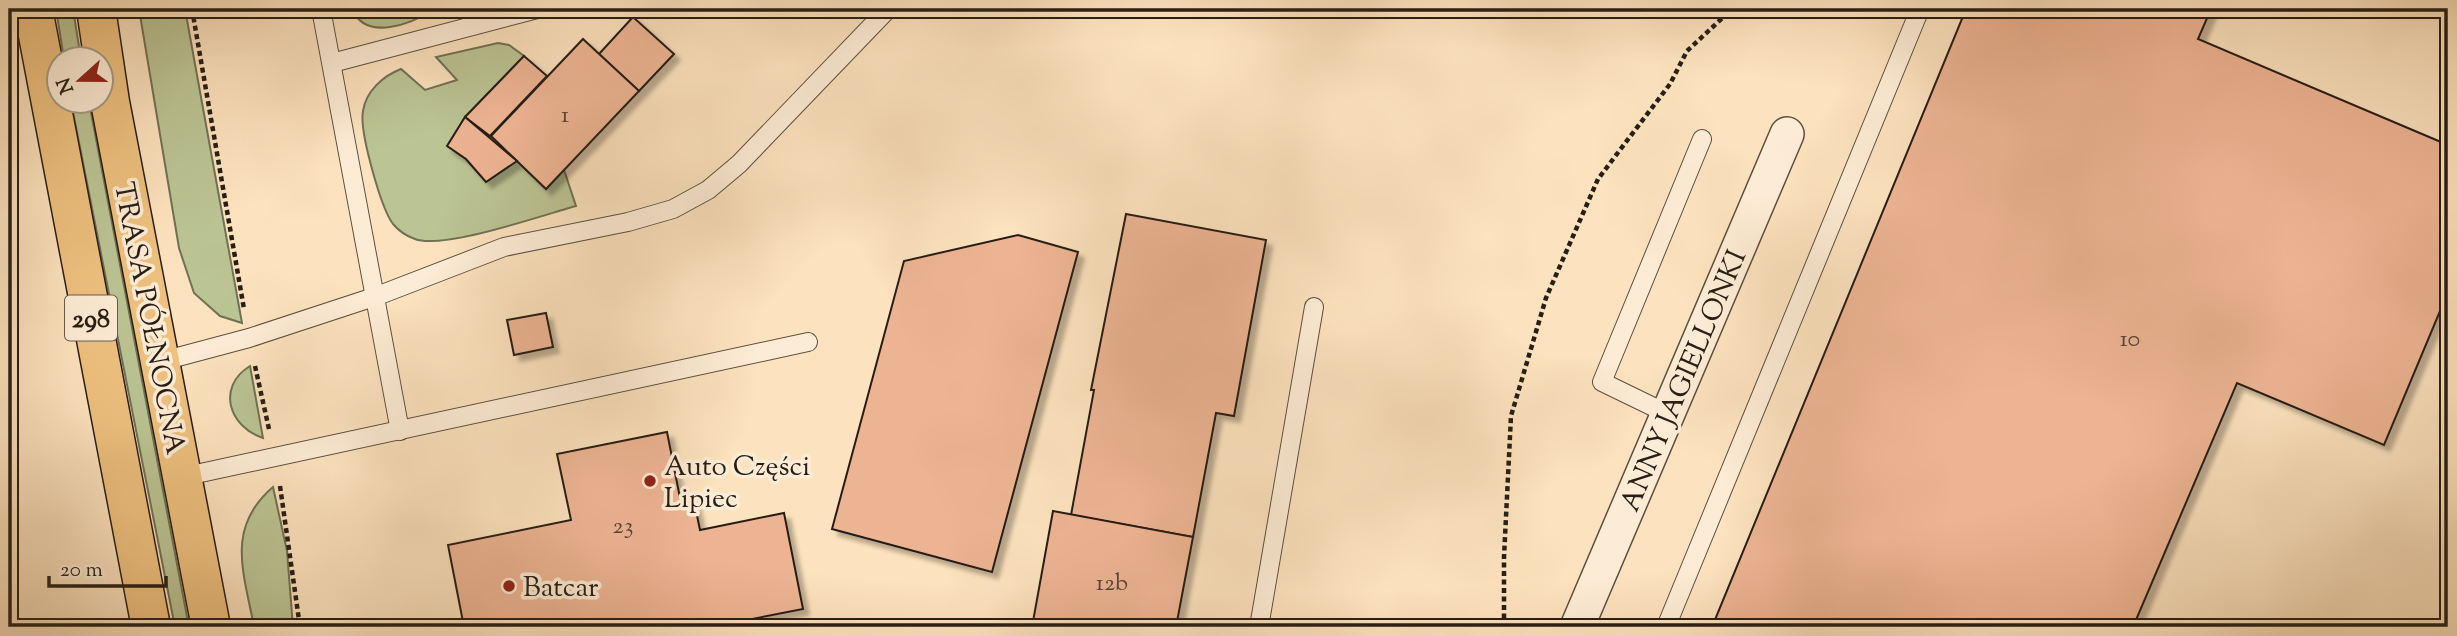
<svg xmlns="http://www.w3.org/2000/svg" width="2457" height="636" font-family="'Sorts Mill Goudy',serif">
<style>
.green{fill:#bbc494;stroke:#727154;stroke-width:2}
.building{fill:#edb493;stroke:#281e15;stroke-width:2;filter:url(#shadow)}
.lines{fill:none;stroke-linecap:round;stroke-linejoin:round}
.service-casing{stroke:#5d4f3f;stroke-width:20}
.minor-casing{stroke:#5d4f3f;stroke-width:36}
.primary-casing{stroke:#281e15;stroke-width:41}
.path{stroke:#281e15;stroke-width:4.5;stroke-dasharray:5 3.5;stroke-linecap:butt}
.service{stroke:#fdecd5;stroke-width:18}
.minor{stroke:#fdecd5;stroke-width:33}
.primary{stroke:#eec17f;stroke-width:38}
.poi-dot{fill:#8f2418;stroke:#fdecd5;stroke-width:2.5}
.labels{text-anchor:middle;stroke-width:7;stroke-linejoin:round;paint-order:stroke}
.number-label{font-size:24px;fill:#594434}
.shield{fill:#fdecd5;stroke:#685c4f;stroke-width:2}
.shield-label{font-size:26px;font-weight:bold;fill:#281e15}
.street-label{font-size:28px;fill:#281e15;stroke:#fdecd5}
.poi-label{font-size:28px;fill:#281e15;stroke:#fdecd5;text-anchor:start}
</style>
<defs>
<filter id="shadow"><feDropShadow dx="6" dy="6" stdDeviation="2" flood-color="#0004"/></filter>
</defs>
<rect width="100%" height="100%" fill="#fce2be"/>
<filter id="stains"><feTurbulence type="fractalNoise" baseFrequency=".00286" numOctaves="4"/><feColorMatrix values="0 0 0 0 .2 0 0 0 0 .09 0 0 0 0 .02 0 0 0 .5 -.17"/></filter>
<radialGradient id="worn" r=".72"><stop offset=".6" stop-color="#630" stop-opacity="0"/><stop offset="1" stop-color="#630" stop-opacity=".3"/></radialGradient>
<!-- green -->
<g class="green">
<polygon points="56,9 73,9 81,59 64,59"/>
<polygon points="139,9 185,9 242,323 220,316 194,293 179,248"/>
<path d="M352 9H434C412 24 366 42 352 9Z"/>
<path d="M498 43 509 45 524 56 465 117 448 146 466 159 486 182 517 161 546 189 564 170 576 206C543 215 443 250 415 239 406 236 399 231 393 224 381 208 359 131 363 111 366 91 383 76 401 69L425 90 457 80 436 57Z"/>
<polygon points="71,102 89,102 189,627 175,627"/>
<path d="M250 366 263 438C229 427 216 387 250 366Z"/>
<path d="M273 487 287 551 293 627H254C244 573 225 528 273 487Z"/>
</g>
<!-- building -->
<g class="building">
<polygon points="1966,9 2211,9 2198,39 2448,145 2448,292 2384,445 2237,383 2133,627 1712,627"/>
<polygon points="633,17 674,54 639,91 599,54"/>
<polygon points="583,39 639,91 546,189 491,136"/>
<polygon points="524,56 547,76 490,136 465,117"/>
<polygon points="465,117 517,161 486,182 466,159 447,146"/>
<polygon points="1126,214 1266,240 1234,416 1216,413 1193,537 1071,515 1094,390 1091,390"/>
<polygon points="1018,235 1078,252 992,572 832,529 904,261"/>
<polygon points="546,313 553,347 514,355 507,320"/>
<polygon points="667,432 680,498 693,496 700,530 784,513 803,609 711,627 464,627 448,545 571,520 557,454"/>
<polygon points="1053,511 1193,537 1176,627 1032,627"/>
</g>
<g class="lines">
<!-- service casing -->
<g class="service-casing">
<g id="service">
<polyline points="321,9 400,431"/>
<polyline points="332,63 537,9"/>
<polyline points="159,362 249,338 377,296 504,247 628,222 673,209 708,190 739,164 888,9"/>
<polyline points="1668,414 1602,382 1702,139"/>
<polyline points="182,477 808,342"/>
<polyline points="1259,627 1314,307"/>
<polyline points="1666,627 1920,9"/>
</g>
</g>
<!-- minor casing -->
<g class="minor-casing">
<polyline id="minor" points="1577,627 1787,134"/>
</g>
<!-- primary casing -->
<g class="primary-casing">
<g id="primary">
<polyline points="33,9 151,627"/>
<polyline points="96,9 110,102 211,627"/>
</g>
</g>
<!-- path -->
<g class="path">
<polyline points="192,9 244,309"/>
<polyline points="255,366 269,429"/>
<polyline points="280,486 300,627"/>
<polyline points="1504,627 1504,557 1511,416 1546,298 1598,179 1670,84 1687,51 1732,9"/>
</g>
<!-- service -->
<use href="#service" class="service"/>
<!-- minor -->
<use href="#minor" class="minor"/>
<!-- primary -->
<use href="#primary" class="primary"/>
</g>
<!-- markers -->
<g class="poi-dot">
<circle cx="650" cy="481" r="7"/>
<circle cx="509" cy="586" r="7"/>
</g>
<g class="labels">
<!-- number labels -->
<g class="number-label">
<text x="565" y="122">1</text>
<text x="2130" y="346">10</text>
<text x="623" y="533">23</text>
<text x="1112" y="590">12b</text>
</g>
<!-- shield labels -->
<rect class="shield" x="65" y="295.5" width="52" height="45" rx="5"/>
<g class="shield-label">
<text x="91" y="327">298</text>
</g>
<!-- street labels -->
<g class="street-label">
<text transform="translate(151 318) rotate(79)" y="10">TRASA PÓŁNOCNA</text>
<text transform="translate(1682 380) rotate(-67)" y="10">ANNY JAGIELLONKI</text>
</g>
<!-- poi labels -->
<g class="poi-label">
<text x="664" y="475">Auto Części<tspan x="664" dy="32">Lipiec</tspan></text>
<text x="523" y="596">Batcar</text>
</g>
</g>
<!-- margin -->
<rect width="2457" height="636" fill="none" stroke="#fce2be" stroke-width="35"/>
<rect x="10" y="10" width="2436" height="615" fill="none" stroke="#281e15" stroke-width="3.5"/>
<rect x="18" y="18" width="2422" height="601" fill="none" stroke="#281e15" stroke-width="2"/>
<!-- north arrow -->
<g transform="translate(80 80) rotate(249)"><circle r="33" fill="#fdecd5" stroke="#a89a88" stroke-width="2"/>
<path d="M0-5L12 26L0 18L-12 26Z" fill="#8f2418"/>
<text y="-10" font-size="19" font-weight="bold" text-anchor="middle" fill="#281e15">N</text>
</g>
<!-- scale -->
<path d="M49 576v10h117v-10" fill="none" stroke="#281e15" stroke-width="3.5"/>
<text x="60" y="576" font-size="21" fill="#281e15" stroke="#fdecd5" stroke-width="5" paint-order="stroke">20 m</text>
<rect width="100%" height="100%" filter="url(#stains)"/>
<rect width="100%" height="100%" fill="url(#worn)"/>
</svg>
